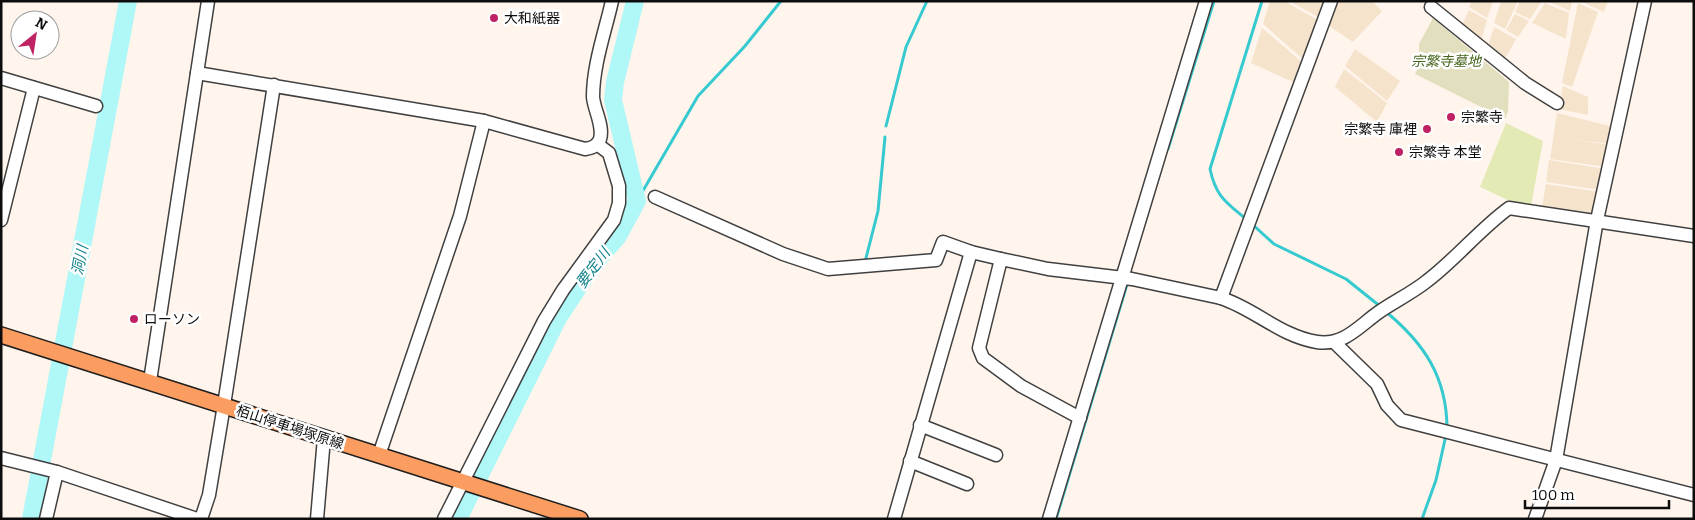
<svg xmlns="http://www.w3.org/2000/svg" width="1695" height="520" font-family="Bitter,'Noto Sans JP',serif">
<style>
.farmland{fill:#f5e3cc}
.green{fill:#e4eab6}
.cemetery{fill:#e1dfbe}
.lines{fill:none;stroke-linecap:round;stroke-linejoin:round}
.stream{stroke:#36cad0;stroke-width:3}
.river{stroke:#b0f7f7;stroke-width:18}
.minor-casing{stroke:#404040;stroke-width:15}
.major-casing{stroke:#1e1e1e;stroke-width:18}
.minor{stroke:#fff;stroke-width:12}
.major{stroke:#fb9d60;stroke-width:15}
.poi-dot{fill:#bf2263;stroke:#fff;stroke-width:2}
.labels{text-anchor:middle;stroke-width:5;stroke-linejoin:round;paint-order:stroke}
.poi-label{font-size:14px;fill:#0d0d0d;stroke:#fff;text-anchor:start}
.park-label{font-size:14px;font-style:italic;fill:#46651c;stroke:#fff}
.street-label{font-size:14px;fill:#0d0d0d;stroke:#fff}
.water-label{font-size:15px;font-style:italic;fill:#14838b;stroke:#fff}
</style>
<rect width="100%" height="100%" fill="#fff5ec"/>
<!-- farmland -->
<g class="farmland">
<polygon points="1270,1 1284,1 1318,20 1305,61 1263,24"/>
<polygon points="1289,1 1325,1 1320,18"/>
<polygon points="1335,1 1372,1 1382,11 1353,42 1326,24"/>
<polygon points="1472,1 1493,1 1487,18 1469,7"/>
<polygon points="1501,1 1518,1 1505,29 1494,23"/>
<polygon points="1520,1 1542,1 1530,19 1515,12"/>
<polygon points="1547,1 1572,1 1570,11"/>
<polygon points="1580,1 1608,1 1604,12"/>
<polygon points="1545,3 1569,13 1566,39 1532,23"/>
<polygon points="1578,3 1598,12 1572,87 1562,83"/>
<polygon points="1469,10 1487,20 1480,44 1460,29"/>
<polygon points="1515,14 1529,21 1518,37 1506,30"/>
<polygon points="1494,27 1516,39 1504,61 1487,49"/>
<polygon points="1262,28 1303,63 1295,83 1251,63"/>
<polygon points="1355,49 1400,81 1387,101 1345,66"/>
<polygon points="1344,69 1387,103 1377,122 1335,87"/>
<polygon points="1563,86 1588,97 1588,115 1558,109"/>
<polygon points="1557,113 1614,127 1610,144 1571,139 1610,145 1606,167 1550,159"/>
<polygon points="1549,160 1606,169 1600,190 1546,182"/>
<polygon points="1546,184 1600,192 1594,215 1542,207"/>
</g>
<!-- green -->
<polygon class="green" points="1506,123 1543,141 1531,206 1516,204 1480,187"/>
<!-- cemetery -->
<polygon class="cemetery" points="1433,18 1509,82 1508,112 1505,119 1415,74 1419,66 1419,44"/>
<g class="lines">
<!-- stream -->
<g class="stream">
<polyline points="886,126 906,47 927,1"/>
<polyline points="1168,149 1214,1"/>
<polyline points="637,201 698,96 745,46 781,1"/>
<path d="M1247 220C1226 202 1216 197 1210 169L1262 1"/>
<polyline points="1252,224 1274,244 1346,279 1381,307"/>
<polyline points="865,262 878,211 885,137"/>
<path d="M1385 311C1424 343 1447 377 1447 429"/>
<polyline points="1056,519 1128,281"/>
<polyline points="1422,519 1436,480 1446,435"/>
</g>
<!-- river -->
<g class="river">
<polyline points="31,519 128,1"/>
<polyline points="458,519 558,318 593,265 618,236 637,201 613,100 615,82 635,1"/>
</g>
<!-- minor casing -->
<g class="minor-casing">
<g id="minor">
<polyline points="1431,7 1525,83 1557,103"/>
<path d="M197 73 484 121 585 149C592 148 598 146 600 139 604 126 594 110 593 97 593 65 605 32 612 1"/>
<polyline points="1,78 96,106"/>
<polyline points="655,197 783,254 828,269 936,260 943,242 971,252"/>
<polyline points="1,220 34,88"/>
<polyline points="1221,298 1331,1"/>
<polyline points="1334,342 1377,384 1387,405 1401,420 1694,495"/>
<polyline points="150,381 208,1"/>
<path d="M1080 418 1021 386 983 358 979 348 1001 259 1048 269 1132 279 1221 298C1255 309 1280 336 1317 342 1344 346 1359 326 1379 312 1395 301 1412 293 1427 281 1456 259 1480 229 1509 208L1694 236"/>
<polyline points="920,425 996,455"/>
<polyline points="379,455 460,216 484,121"/>
<polyline points="1,458 57,472 197,519"/>
<polyline points="910,461 967,484"/>
<polyline points="46,519 57,472"/>
<polyline points="201,519 209,495 224,405 274,85"/>
<polyline points="317,519 324,438"/>
<polyline points="444,519 544,321 563,290 614,220 619,203 619,186 609,153 597,144"/>
<polyline points="894,519 971,252 1001,259"/>
<polyline points="1049,519 1206,1"/>
<polyline points="1535,519 1556,460 1597,220 1645,1"/>
</g>
</g>
<!-- major casing -->
<g class="major-casing">
<polyline id="major" points="1,335 580,519"/>
</g>
<!-- minor -->
<use href="#minor" class="minor"/>
<!-- major -->
<use href="#major" class="major"/>
</g>
<!-- markers -->
<g class="poi-dot">
<circle cx="494" cy="18" r="5"/>
<circle cx="1451" cy="117" r="5"/>
<circle cx="1427" cy="129" r="5"/>
<circle cx="1399" cy="152" r="5"/>
<circle cx="134" cy="319" r="5"/>
</g>
<g class="labels">
<!-- poi labels -->
<g class="poi-label">
<text x="504" y="23">大和紙器</text>
<text x="1461" y="122">宗繁寺</text>
<text x="1417" y="134" text-anchor="end">宗繁寺 庫裡</text>
<text x="1409" y="157">宗繁寺 本堂</text>
<text x="144" y="324">ローソン</text>
</g>
<!-- park labels -->
<g class="park-label">
<text x="1446" y="66">宗繁寺墓地</text>
</g>
<!-- street labels -->
<g class="street-label">
<text transform="translate(290 427) rotate(18)" y="5">栢山停車場塚原線</text>
</g>
<!-- water labels -->
<g class="water-label">
<text transform="translate(80 260) rotate(-79)" y="5">洞川</text>
<text transform="translate(593 268) rotate(-53)" y="5">要定川</text>
</g>
</g>
<!-- border -->
<rect width="1695" height="520" fill="none" stroke="#0d0d0d" stroke-width="5"/>
<!-- north arrow -->
<g transform="translate(35 35) rotate(30)"><circle r="24" fill="#ffffff" stroke="#9e9e9e"/>
<path d="M0-4L9 19L0 12L-9 19Z" fill="#bf2263"/>
<text y="-8" font-size="14" font-weight="bold" text-anchor="middle" fill="#0d0d0d">N</text>
</g>
<!-- scale -->
<path d="M1525 500v8h144v-8" fill="none" stroke="#0d0d0d" stroke-width="2.5"/>
<text x="1532" y="500" font-size="15" fill="#0d0d0d" stroke="#ffffff" stroke-width="4" paint-order="stroke">100 m</text>
</svg>
